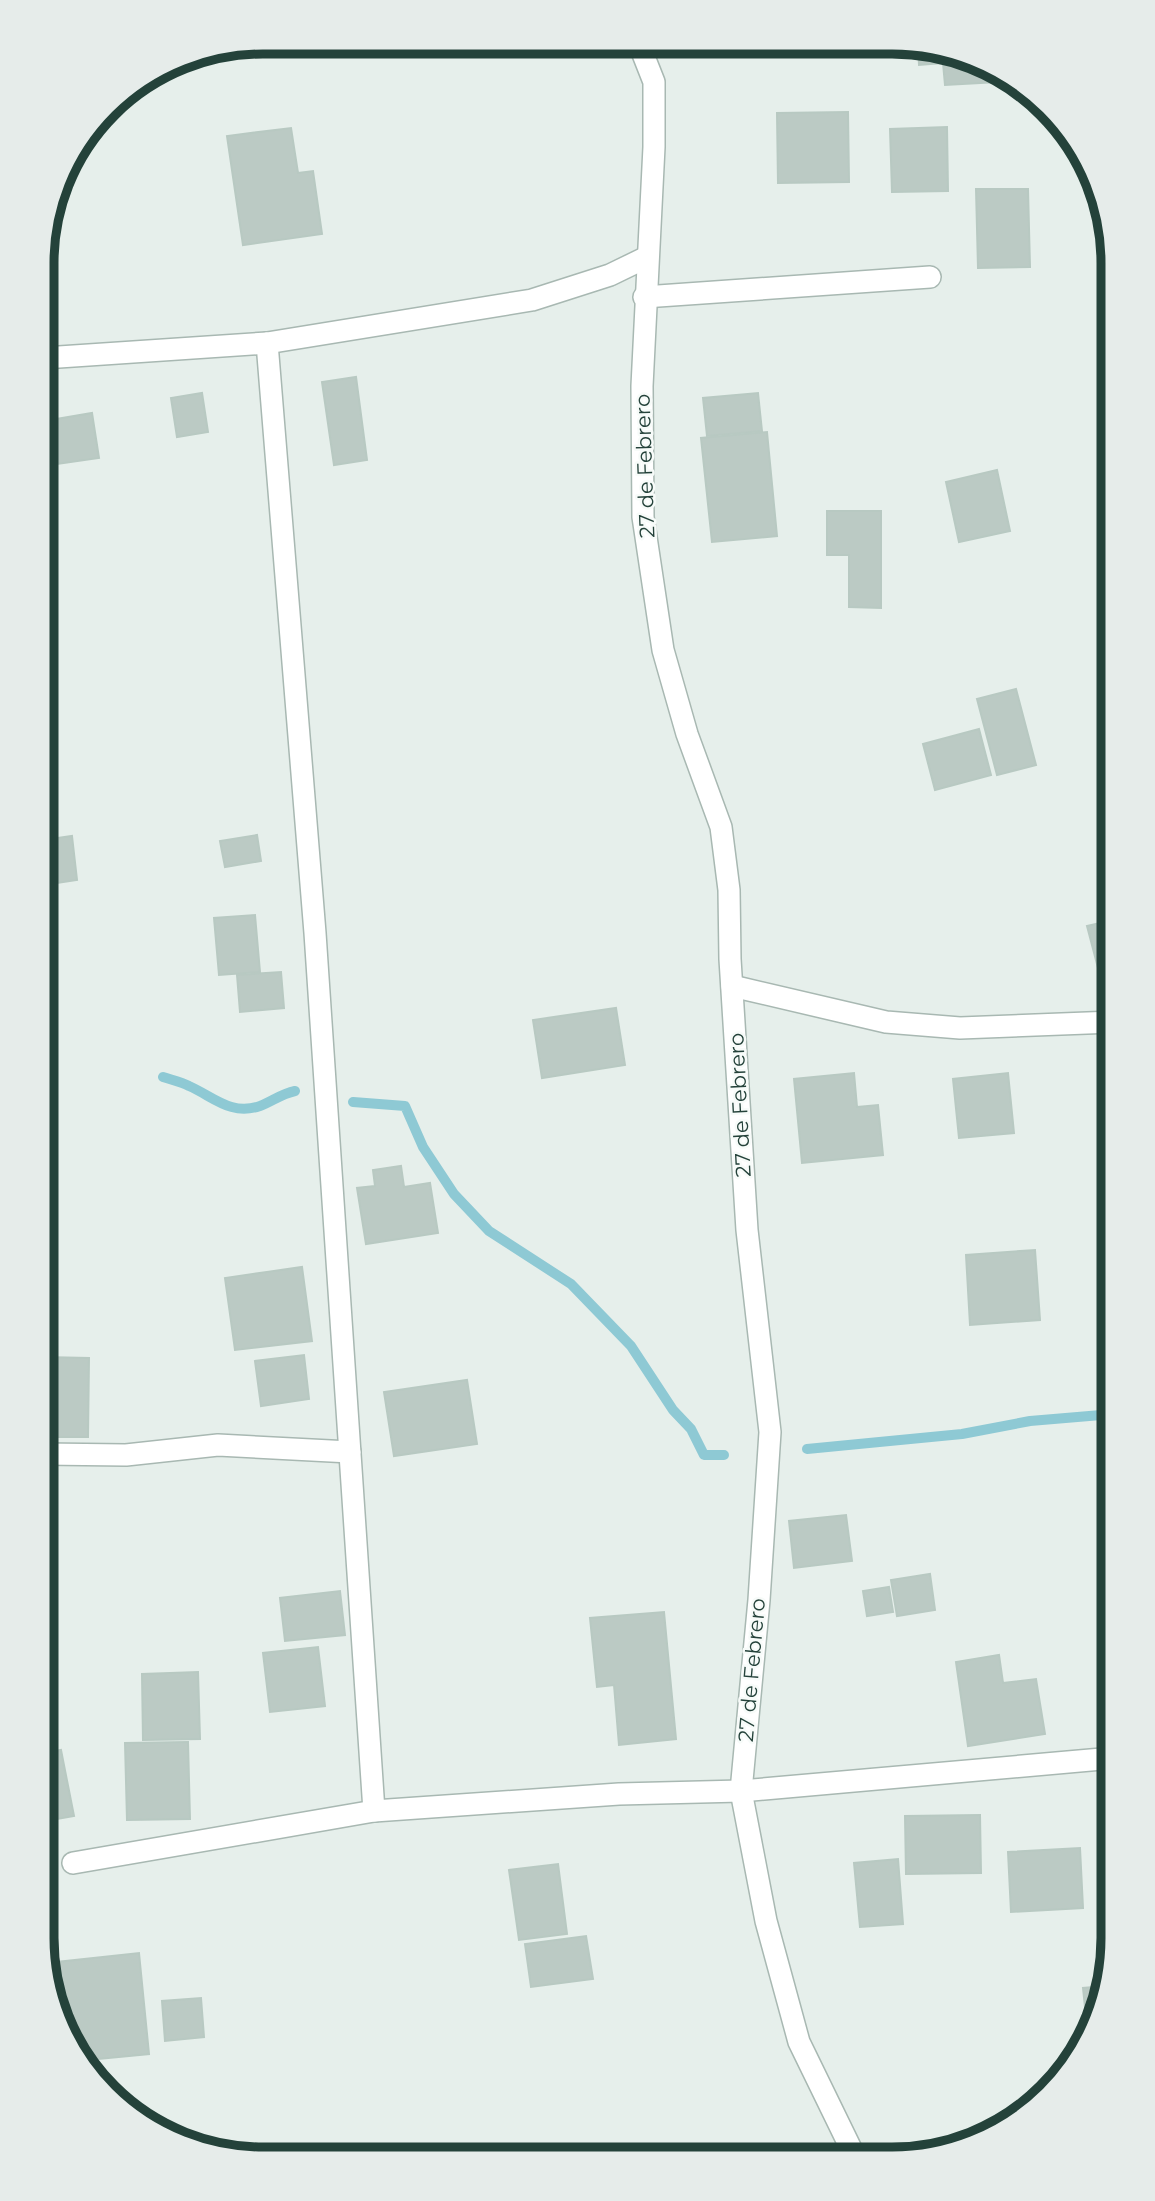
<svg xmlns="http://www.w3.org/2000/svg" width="1155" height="2201" font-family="Montserrat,sans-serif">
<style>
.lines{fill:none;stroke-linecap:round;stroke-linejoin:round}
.stream{stroke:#8ec9d4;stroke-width:10}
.building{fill:#bbcac4;stroke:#b8c9c2;stroke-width:2}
.lane-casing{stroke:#a8b8b2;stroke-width:24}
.street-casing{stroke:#a8b8b2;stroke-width:24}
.lane{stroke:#fff;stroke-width:21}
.street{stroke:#fff;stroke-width:21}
.labels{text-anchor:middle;stroke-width:5;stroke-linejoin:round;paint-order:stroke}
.street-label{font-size:21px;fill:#24423a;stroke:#f7fbf9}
.rim{fill:none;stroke:#24423a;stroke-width:9}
</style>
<rect width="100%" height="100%" fill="#e6efeb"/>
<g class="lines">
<!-- stream -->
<g class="stream">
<path d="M163 1077C172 1080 181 1082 189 1086 214 1097 231 1116 260 1106 273 1101 281 1094 295 1091"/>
<polyline points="353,1102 405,1106 423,1147 454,1194 489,1231 571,1284 631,1346 673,1410 691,1429 704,1455 724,1455"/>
<polyline points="807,1449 962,1434 1030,1421 1113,1414"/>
</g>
</g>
<!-- building -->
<g class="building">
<polygon points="721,45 774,45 775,51 721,54"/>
<polygon points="918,46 934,46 998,78 998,82 945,85 943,63 919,65"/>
<polygon points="848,112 849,182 778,183 777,113"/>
<polygon points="947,127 948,191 892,192 890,129"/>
<polygon points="291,128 298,173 313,171 322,234 243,245 227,136"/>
<polygon points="976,189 1028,189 1030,267 978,268"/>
<polygon points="356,377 367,460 334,465 322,382"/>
<polygon points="202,393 208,432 177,437 171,398"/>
<polygon points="758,393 762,431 707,436 703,398"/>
<polygon points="92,413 99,458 49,465 44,421"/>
<polygon points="767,432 777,536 712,542 701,438"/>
<polygon points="997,470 1010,531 959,542 946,482"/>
<polygon points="827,511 881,511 881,608 849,607 849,555 827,555"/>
<polygon points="1016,689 1036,765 997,775 977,699"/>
<polygon points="979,729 991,775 935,790 923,744"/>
<polygon points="257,835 261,861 225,867 220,841"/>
<polygon points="72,836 77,880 43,885 43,840"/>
<polygon points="255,915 260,972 219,975 214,918"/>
<polygon points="1113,920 1113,981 1102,983 1087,926"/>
<polygon points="43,937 48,937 50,974 43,975"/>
<polygon points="281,972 284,1008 240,1012 237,975"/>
<polygon points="616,1008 625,1065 542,1078 533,1020"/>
<polygon points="854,1073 857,1107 878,1105 883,1155 802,1163 794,1079"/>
<polygon points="1008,1073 1014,1133 959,1138 953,1079"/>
<polygon points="401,1166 404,1187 430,1183 438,1233 366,1244 357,1188 375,1186 373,1170"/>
<polygon points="1035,1250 1040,1320 970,1325 966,1255"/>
<polygon points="302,1267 312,1341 235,1350 225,1278"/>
<polygon points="304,1355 309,1399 261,1406 255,1361"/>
<polygon points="43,1357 89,1358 88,1437 43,1437"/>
<polygon points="467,1380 477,1444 394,1456 384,1392"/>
<polygon points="846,1515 852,1561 794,1568 789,1521"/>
<polygon points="930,1574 935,1610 897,1616 891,1580"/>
<polygon points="889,1587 893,1612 867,1616 863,1591"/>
<polygon points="340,1591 345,1635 285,1641 280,1598"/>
<polygon points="664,1612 676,1739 619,1745 614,1685 597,1687 590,1618"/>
<polygon points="318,1647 325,1706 270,1712 263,1653"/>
<polygon points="999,1655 1003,1683 1036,1679 1045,1734 968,1746 956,1662"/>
<polygon points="198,1672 200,1739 143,1740 142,1674"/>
<polygon points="188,1742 190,1819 127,1820 125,1743"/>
<polygon points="61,1750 74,1816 45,1821 42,1806 42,1753"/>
<polygon points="980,1815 981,1873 906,1874 905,1816"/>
<polygon points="1080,1848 1083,1908 1011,1912 1008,1852"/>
<polygon points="898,1859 903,1924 860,1927 854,1863"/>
<polygon points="558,1864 567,1934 519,1940 509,1870"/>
<polygon points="586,1936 593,1979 531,1987 525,1944"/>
<polygon points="139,1953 149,2054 88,2060 63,2023 57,1962"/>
<polygon points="1105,1986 1096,2022 1088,2036 1083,1988"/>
<polygon points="201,1998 204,2037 165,2041 162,2001"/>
</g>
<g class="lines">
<!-- lane casing -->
<g class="lane-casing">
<g id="lane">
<polyline points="644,297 930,277"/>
<polyline points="732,986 886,1022 960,1028 1113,1022"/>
</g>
</g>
<!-- street casing -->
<g class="street-casing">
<g id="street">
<polyline points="639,44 654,82 654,147 642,386 643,517 663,650 687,734 721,827 729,890 730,959 747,1230 770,1432 759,1600 741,1791 766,1921 799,2042 856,2159"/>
<polyline points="267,343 315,933 374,1811"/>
<polyline points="44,358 267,343 532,300 610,275 647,257"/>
<polyline points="43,1454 126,1455 218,1445 350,1452"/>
<polyline points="73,1863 374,1811 619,1794 741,1791 1113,1758"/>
</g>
</g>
<!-- lane -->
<use href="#lane" class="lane"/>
<!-- street -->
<use href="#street" class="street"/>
</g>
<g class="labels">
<!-- street labels -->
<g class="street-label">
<text transform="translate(645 466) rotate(-92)" y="7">27 de Febrero</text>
<text transform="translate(740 1105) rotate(-93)" y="7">27 de Febrero</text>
<text transform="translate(752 1670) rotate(-85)" y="7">27 de Febrero</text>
</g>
</g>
<!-- crop -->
<path d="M0 0H1155V2201H0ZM263 54H892A209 209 0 0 1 1101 263V1938A209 209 0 0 1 892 2147H263A209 209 0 0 1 54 1938V263A209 209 0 0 1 263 54Z" fill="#e6ecea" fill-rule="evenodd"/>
<path class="rim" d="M263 54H892A209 209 0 0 1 1101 263V1938A209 209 0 0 1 892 2147H263A209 209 0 0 1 54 1938V263A209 209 0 0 1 263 54Z"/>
</svg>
